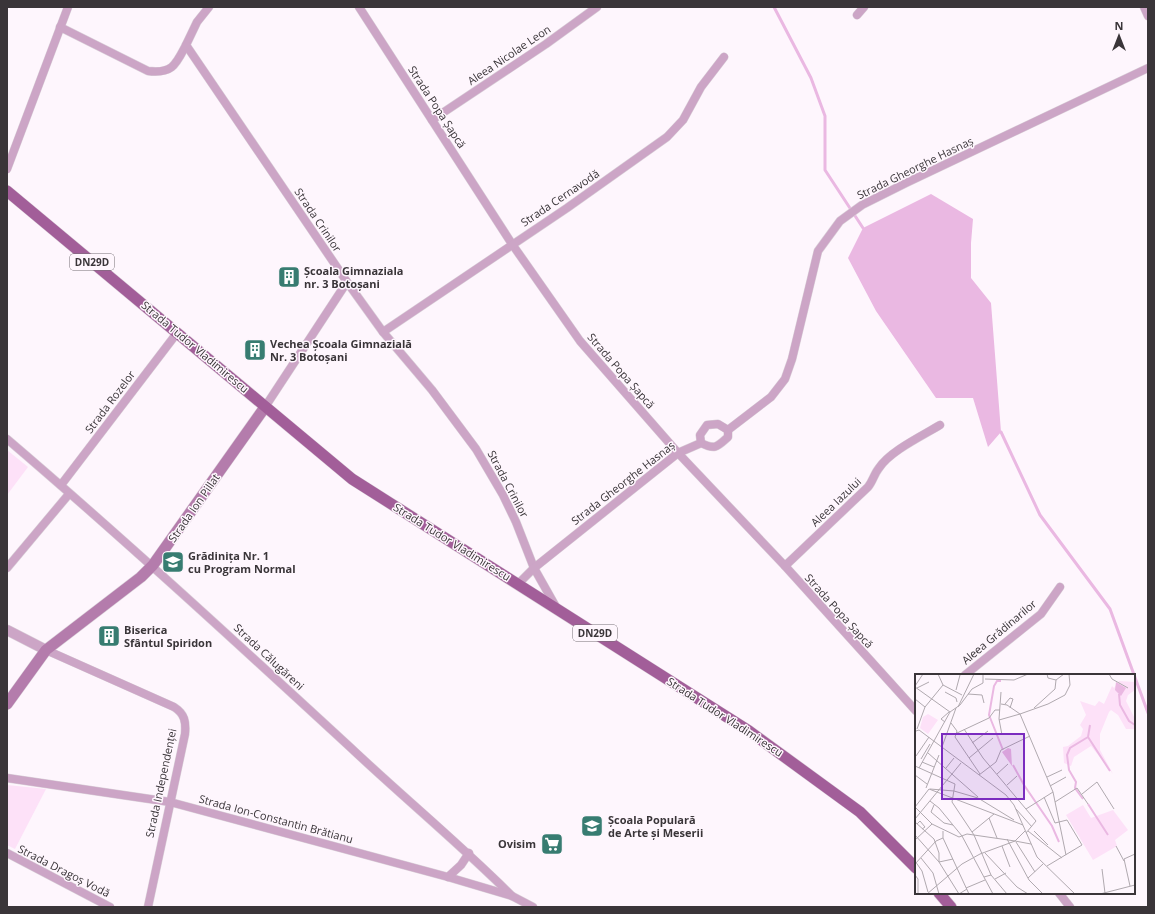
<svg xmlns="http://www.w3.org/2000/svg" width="1155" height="914" font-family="'Open Sans',sans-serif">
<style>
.green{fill:#fde1f8}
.water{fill:#eab8e2}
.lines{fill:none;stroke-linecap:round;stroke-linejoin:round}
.stream{stroke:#eab8e2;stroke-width:3}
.minor-casing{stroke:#dbd3da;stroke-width:9}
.tertiary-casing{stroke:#dbd3da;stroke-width:11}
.secondary-casing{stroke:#dbd3da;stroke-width:12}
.primary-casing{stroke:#dbd3da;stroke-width:12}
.minor{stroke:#cca5c6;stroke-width:8}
.tertiary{stroke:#cca5c6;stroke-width:10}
.secondary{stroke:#b47cac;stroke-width:11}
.primary{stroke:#a25e99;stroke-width:11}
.labels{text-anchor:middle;stroke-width:3;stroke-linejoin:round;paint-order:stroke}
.shield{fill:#fef6fd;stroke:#756f74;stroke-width:1}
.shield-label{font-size:10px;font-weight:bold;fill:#3a3539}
.street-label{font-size:11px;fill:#3a3539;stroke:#fef6fd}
.poi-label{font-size:11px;font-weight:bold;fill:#3a3539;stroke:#fef6fd;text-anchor:start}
.inset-river{fill:none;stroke:#eab8e2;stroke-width:2}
.inset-road{fill:none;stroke:#b0a9af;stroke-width:1}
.view{fill:#7b2cbf;fill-opacity:0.15;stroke:#7b2cbf;stroke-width:2}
.inset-edge{fill:none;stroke:#3a3539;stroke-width:2}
</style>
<rect width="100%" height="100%" fill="#fef6fd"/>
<!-- green -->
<g class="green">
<polygon points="7,450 28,467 7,495"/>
<polygon points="7,785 46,789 15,849 7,845"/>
</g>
<!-- water -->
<polygon class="water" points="931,194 973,219 971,243 971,278 991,303 1001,432 988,447 973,398 936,398 876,311 848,258 863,228"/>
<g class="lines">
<!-- stream -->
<g class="stream">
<polyline points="774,7 811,78 825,116 825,170 863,228"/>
<polyline points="1001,432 1040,515 1110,609 1148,713"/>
</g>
<!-- minor casing -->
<g class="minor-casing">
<g id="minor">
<polyline points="209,7 197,22 186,45 347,282 383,332 432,390 476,449 503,495 516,522 534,568 556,607"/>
<polyline points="359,7 512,244 580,341 678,453 785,566 916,711"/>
<polyline points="1144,7 1148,16"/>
<polyline points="857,15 864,7"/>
<path d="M60 27 148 71C173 74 176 64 186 45"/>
<polyline points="432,120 546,44 597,7"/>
<polyline points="7,169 68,7"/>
<polyline points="383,332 567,208 667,137 683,120 701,87 724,57"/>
<polyline points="265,407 347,282"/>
<path d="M7 439C124 539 237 643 351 748 404 798 460 844 512 896"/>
<path d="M701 443C715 450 717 447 728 437V430"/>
<polyline points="61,485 177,333"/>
<path d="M785 566 868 487C873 481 874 474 879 468 890 451 922 436 940 425"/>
<polyline points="7,568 69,494"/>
<polyline points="518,584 534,568 678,453 701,443 700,435 707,425 718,424 728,430 771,397 785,379 792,359 818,251 840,221 862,205 906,183 1148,68"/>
<path d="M46 650 174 707C185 714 186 722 185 734L148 907"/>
<polyline points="965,675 1041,614 1060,587"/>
<polyline points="7,778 170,802 448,877 512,896 533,907"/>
<polyline points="7,853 110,907"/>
<polyline points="448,877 461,865 469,853"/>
<polyline points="1059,893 1070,907"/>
</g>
</g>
<!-- tertiary casing -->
<g class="tertiary-casing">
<polyline id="tertiary" points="7,630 46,650"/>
</g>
<!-- secondary casing -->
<g class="secondary-casing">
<polyline id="secondary" points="7,704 46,650 141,577 153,565 265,407"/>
</g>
<!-- primary casing -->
<g class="primary-casing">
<g id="primary">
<polyline points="7,191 352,479 749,731 860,812 916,868"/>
<polyline points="939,893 951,907"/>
</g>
</g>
<!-- minor -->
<use href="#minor" class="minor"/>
<!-- tertiary -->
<use href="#tertiary" class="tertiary"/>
<!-- secondary -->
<use href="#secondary" class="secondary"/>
<!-- primary -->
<use href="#primary" class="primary"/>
</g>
<!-- icons -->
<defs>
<g id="building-square" transform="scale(1.15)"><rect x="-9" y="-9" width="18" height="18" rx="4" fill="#377c71" stroke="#fef6fd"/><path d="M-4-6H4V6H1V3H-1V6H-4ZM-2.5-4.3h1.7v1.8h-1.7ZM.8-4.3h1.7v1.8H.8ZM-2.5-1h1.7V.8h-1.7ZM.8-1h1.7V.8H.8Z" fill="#fff"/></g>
<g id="school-square" transform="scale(1.15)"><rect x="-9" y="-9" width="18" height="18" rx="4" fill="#377c71" stroke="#fef6fd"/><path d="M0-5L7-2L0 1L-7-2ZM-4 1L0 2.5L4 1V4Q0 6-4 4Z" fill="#fff"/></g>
<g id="supermarket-square" transform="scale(1.15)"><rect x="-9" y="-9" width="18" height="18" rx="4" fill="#377c71" stroke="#fef6fd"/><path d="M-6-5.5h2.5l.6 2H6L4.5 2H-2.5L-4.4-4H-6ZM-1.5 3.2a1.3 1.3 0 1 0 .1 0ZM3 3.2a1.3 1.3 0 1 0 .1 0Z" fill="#fff"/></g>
</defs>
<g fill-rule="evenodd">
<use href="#building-square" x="289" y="277"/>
<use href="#building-square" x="255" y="350"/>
<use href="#school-square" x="173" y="562"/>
<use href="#building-square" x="109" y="636"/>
<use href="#school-square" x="592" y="826"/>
<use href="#supermarket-square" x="552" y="844"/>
</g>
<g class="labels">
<!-- shield labels -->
<g class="shield">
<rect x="70" y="254" width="44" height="16" rx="3"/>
<rect x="573" y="625" width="44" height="16" rx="3"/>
</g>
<g class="shield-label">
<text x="92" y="266">DN29D</text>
<text x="595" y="637">DN29D</text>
</g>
<!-- street labels -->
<g class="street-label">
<text transform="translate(509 55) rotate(-34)" y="4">Aleea Nicolae Leon</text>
<text transform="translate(437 107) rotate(57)" y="4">Strada Popa Șapcă</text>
<text transform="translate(915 168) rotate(-26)" y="4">Strada Gheorghe Hasnaș</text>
<text transform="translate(560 198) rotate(-34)" y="4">Strada Cernavodă</text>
<text transform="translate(318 220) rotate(56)" y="4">Strada Crinilor</text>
<text transform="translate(195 347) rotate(40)" y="4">Strada Tudor Vladimirescu</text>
<text transform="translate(621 371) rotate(49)" y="4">Strada Popa Șapcă</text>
<text transform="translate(110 402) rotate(-53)" y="4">Strada Rozelor</text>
<text transform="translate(623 483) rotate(-38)" y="4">Strada Gheorghe Hasnaș</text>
<text transform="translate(508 484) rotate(62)" y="4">Strada Crinilor</text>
<text transform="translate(836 502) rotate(-44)" y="4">Aleea Iazului</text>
<text transform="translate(194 508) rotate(-55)" y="4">Strada Ion Pillat</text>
<text transform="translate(452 542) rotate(32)" y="4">Strada Tudor Vladimirescu</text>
<text transform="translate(839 611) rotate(48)" y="4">Strada Popa Șapcă</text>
<text transform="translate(999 632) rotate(-40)" y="4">Aleea Grădinarilor</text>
<text transform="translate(269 657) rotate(43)" y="4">Strada Călugăreni</text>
<text transform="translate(725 717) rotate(33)" y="4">Strada Tudor Vladimirescu</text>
<text transform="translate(161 783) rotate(-78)" y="4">Strada Independenței</text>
<text transform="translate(276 819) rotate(15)" y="4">Strada Ion-Constantin Brătianu</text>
<text transform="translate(64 871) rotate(27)" y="4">Strada Dragoș Vodă</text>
</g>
<!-- poi labels -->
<g class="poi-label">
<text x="304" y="275">Școala Gimnaziala<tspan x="304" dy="13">nr. 3 Botoșani</tspan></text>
<text x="270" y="348">Vechea Școala Gimnazială<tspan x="270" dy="13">Nr. 3 Botoșani</tspan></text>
<text x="188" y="560">Grădinița Nr. 1<tspan x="188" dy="13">cu Program Normal</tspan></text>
<text x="124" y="634">Biserica<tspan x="124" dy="13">Sfântul Spiridon</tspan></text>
<text x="608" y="824">Școala Populară<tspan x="608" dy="13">de Arte și Meserii</tspan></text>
<text x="536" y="848" text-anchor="end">Ovisim</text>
</g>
</g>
<!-- overview -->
<g transform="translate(915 674)">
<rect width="220" height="220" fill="#fef6fd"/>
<path d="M204 7 220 8V16L213 21 211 27 220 45V55H211L203 41 196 36 194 38 185 60V76L198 100 176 72 159 83 156 92 149 89 148 73 153 72 166 62 168 55 165 51 171 41 165 27 180 32 184 27 189 30 197 12 199 14ZM13 40 23 46 13 60 5 54 8 43ZM168 131 176 144 198 136 213 156 200 166 202 172 178 186 151 141Z" fill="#fde1f8"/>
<path d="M201 8 211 14 206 22 200 16ZM93 74 96 75 97 92 87 78Z" fill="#eab8e2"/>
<path class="inset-river" d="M86 7H82L79 12 74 41 88 76M204 20 205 31 214 47 220 51M173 63 195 97M98 91 109 111 137 152 144 168M168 125 160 114 161 108 154 96 152 81 155 74 173 63 175 51M173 130 193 161"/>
<path class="inset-road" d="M23 0 28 11M132 0 133 4 141 6 149 0M194 0 197 5 213 14M70 5 99 6 113 0M28 11 47 21M0 12 8 0M0 13 35 38M2 14 14 8M41 16 45 1M30 18 41 24 42 28M86 18 84 45 87 61M53 20 67 21 69 29M0 25 10 33M86 30 92 31 105 40M90 30 95 24 98 25 95 34M43 33 59 0M119 34 140 15 141 6M84 46 105 40M30 48 26 45 34 38M36 49 42 57 40 63 65 100M2 55 10 33 28 11M49 55 68 84 121 147 111 159M1 57 4 56 91 121 99 131 122 183 160 220M42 59 74 44 80 36H85M57 69 73 57M27 73 41 34M13 79 63 123M1 82 14 63M54 84 78 64M6 85 15 70M7 88 19 93M0 92 40 110 37 128 59 161 76 201M4 94 35 38 45 31 57 15 68 9V0M31 94 39 84M82 100 93 90M0 101 12 110M64 101 81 88 86 76 115 62M132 103 147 96M92 111 102 102M135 112 151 103M11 114 24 81M14 115 108 151M15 115 39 117 63 124 99 146M167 120 182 108 199 135M129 123 140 149 152 146 167 171 132 192M15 127 24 134 47 162 78 220M140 128 162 114 173 130M19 131 16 138 29 149 38 151M0 133 17 150 44 163 52 160 100 167 110 157M0 133 14 115M101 135 117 153M111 135 138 118M74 144 82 164M0 145 46 89M0 148 19 165 24 179V188L38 185M2 150 5 147 10 153 7 155M28 157V164L54 220M113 157 147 184M119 157 133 171M57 158 79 140M0 161 24 188 44 220 52 215M92 165 114 206 128 220M0 166 17 150M101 168 120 198M87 172 95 193M201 172 209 187M70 179 102 213 113 220M151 181 138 118 105 40 133 30 150 21 155 11 154 0M6 184 18 199 24 220M0 187 7 197 13 218M0 190 21 167 28 164M187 195 190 219M0 201 3 205V220M69 203 76 201 92 220M113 204 128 190M80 205 91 199M215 212 209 185 220 180M51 214 70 206M12 220 47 190 65 180 100 167 116 170M185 220 220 211"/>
<path class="view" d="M27 60H109V125H27Z"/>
<rect width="220" height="220" class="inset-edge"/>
</g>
<!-- border -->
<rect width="1155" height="914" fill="none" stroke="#3a3539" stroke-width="16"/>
<!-- north arrow -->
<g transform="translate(1119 36)" stroke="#fef6fd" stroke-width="3" paint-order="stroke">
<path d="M0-3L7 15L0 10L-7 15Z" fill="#3a3539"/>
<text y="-6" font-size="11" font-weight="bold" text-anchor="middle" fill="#3a3539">N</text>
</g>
</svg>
